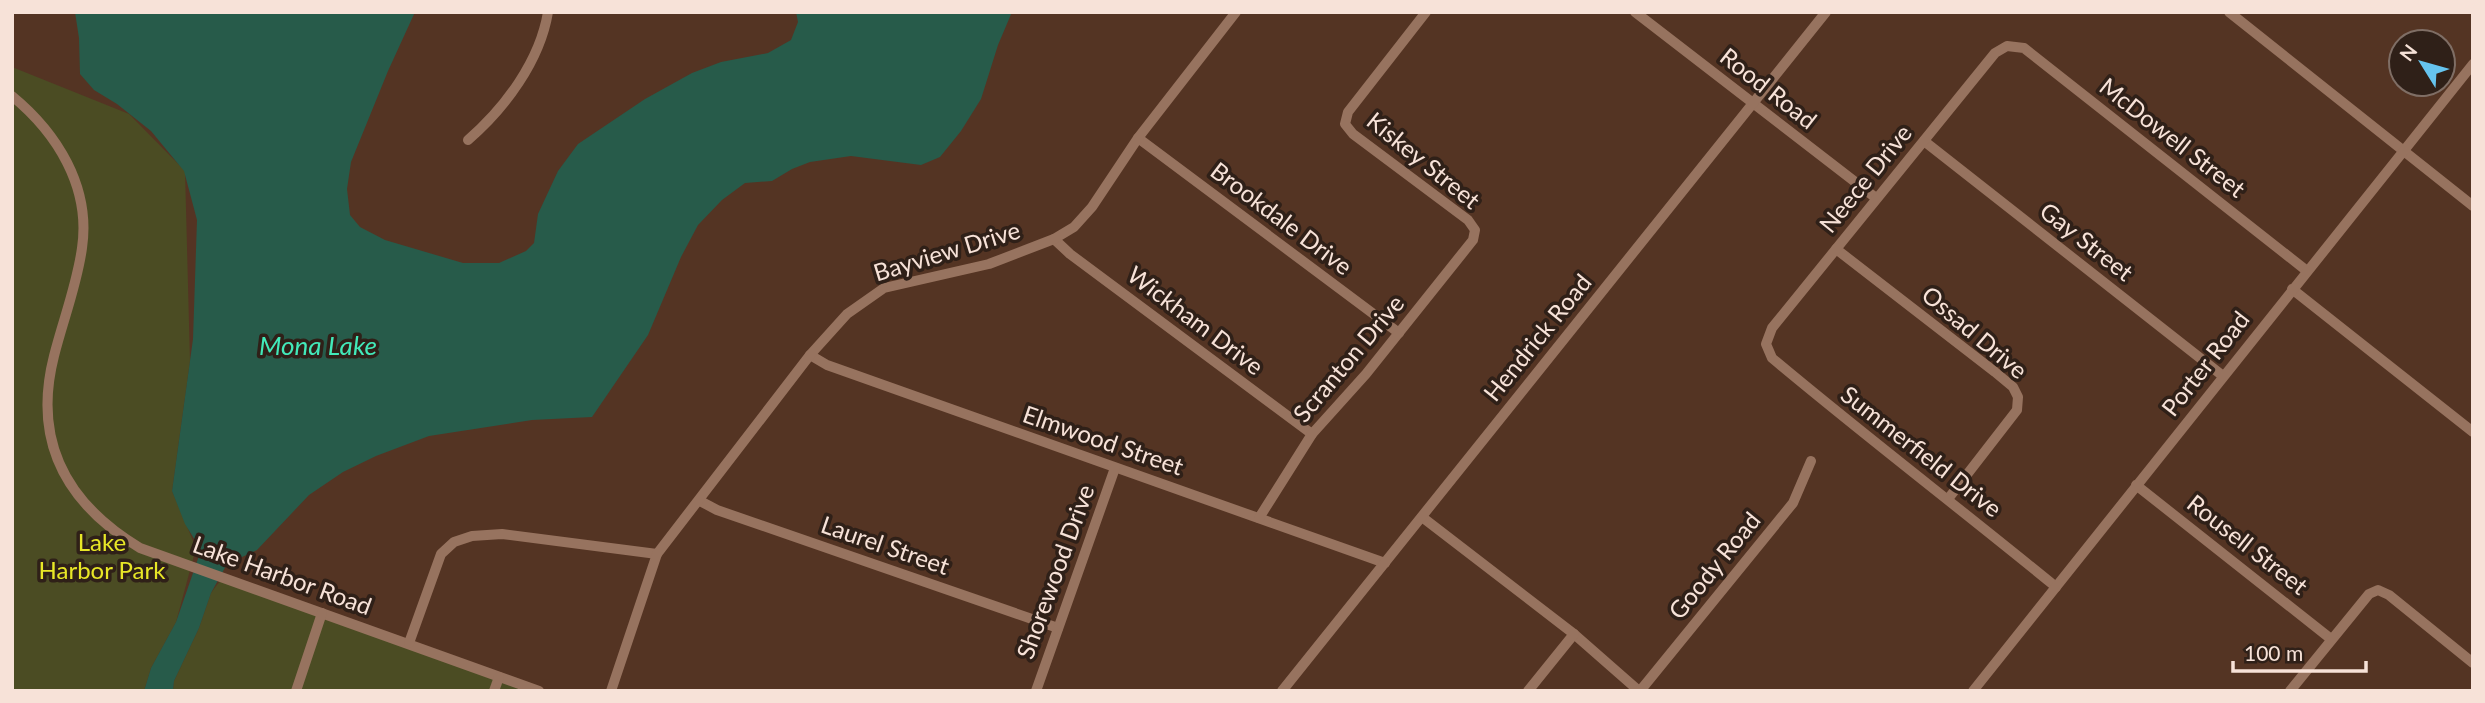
<svg xmlns="http://www.w3.org/2000/svg" width="2485" height="703" font-family="Lato,sans-serif">
<style>
.green{fill:#4b4c23}
.water{fill:#275b4a}
.lines{fill:none;stroke-linecap:round;stroke-linejoin:round}
.minor{stroke:#97735f;stroke-width:10}
.labels{text-anchor:middle;stroke-width:7;stroke-linejoin:round;paint-order:stroke}
.street-label{font-size:24px;fill:#f7e2d8;stroke:#2f2018}
.park-label{font-size:24px;fill:#e8e727;stroke:#2f2018}
.water-label{font-size:26px;font-style:italic;fill:#42e9b9;stroke:#2f2018}
</style>
<rect width="100%" height="100%" fill="#543423"/>
<!-- green -->
<g class="green">
<polygon points="12,67 129,114 185,171 190,361 172,491 196,548 176,622 151,668 144,691 12,691"/>
<polygon points="223,577 536,691 173,691 174,681 199,628 211,593"/>
</g>
<!-- water -->
<polygon class="water" points="75,12 415,12 388,71 351,162 347,189 350,215 360,227 385,240 463,263 499,263 526,251 534,243 538,214 558,171 578,144 645,99 692,73 721,62 768,53 791,40 798,22 796,12 1012,12 998,45 981,99 961,131 940,157 921,165 851,156 810,162 792,169 772,181 745,183 722,200 698,225 681,257 648,335 592,417 532,420 429,436 376,456 343,472 309,495 257,550 227,564 211,593 199,628 174,681 173,691 144,691 151,668 176,622 201,550 185,524 172,491 193,339 197,220 184,171 151,131 117,104 94,90 80,74 79,38"/>
<g class="lines">
<!-- minor -->
<g class="minor">
<polyline points="1635,12 1876,198"/>
<polyline points="2229,12 2473,206"/>
<path d="M12 96C57 133 91 187 82 248 77 285 63 320 54 356 32 442 67 504 140 548L539 691"/>
<polyline points="1138,138 1399,333"/>
<path d="M468 140C505 108 540 61 548 12"/>
<polyline points="1924,141 2223,376"/>
<polyline points="1054,239 1070,254 1312,434"/>
<polyline points="1836,249 1995,372 2013,387 2018,397 2017,410 1948,499"/>
<polyline points="2292,289 2473,432"/>
<polyline points="810,355 827,365 1385,563"/>
<polyline points="2136,485 2331,639"/>
<polyline points="700,501 717,510 1058,628"/>
<polyline points="1422,517 1574,634 1639,691"/>
<polyline points="1259,518 1312,434 1366,374 1473,240 1475,230 1468,220 1353,134 1345,124 1348,112 1426,12"/>
<path d="M2056 587C1962 510 1865 436 1772 358L1766 344 1772 328 1995 53 2007 46 2024 48 2307 271"/>
<polyline points="409,643 441,554 454,542 472,536 502,534 657,554"/>
<polyline points="296,691 322,613"/>
<polyline points="494,691 499,677"/>
<polyline points="611,691 657,554 810,355 847,314 884,288 989,264 1054,239 1074,227 1092,207 1138,138 1236,12"/>
<polyline points="1036,691 1115,468"/>
<polyline points="1282,691 1826,12"/>
<polyline points="1528,691 1574,634"/>
<polyline points="1640,691 1793,503 1811,461"/>
<polyline points="1973,691 2473,64"/>
<polyline points="2290,691 2369,594 2378,590 2389,595 2473,663"/>
</g>
</g>
<g class="labels">
<!-- street labels -->
<g class="street-label">
<text transform="translate(1768 89) rotate(38)" y="8">Rood Road</text>
<text transform="translate(2172 138) rotate(38)" y="8">McDowell Street</text>
<text transform="translate(1423 161) rotate(39)" y="8">Kiskey Street</text>
<text transform="translate(1866 179) rotate(-51)" y="8">Neece Drive</text>
<text transform="translate(1281 219) rotate(37)" y="8">Brookdale Drive</text>
<text transform="translate(2086 242) rotate(38)" y="8">Gay Street</text>
<text transform="translate(947 252) rotate(-17)" y="8">Bayview Drive</text>
<text transform="translate(1195 321) rotate(37)" y="8">Wickham Drive</text>
<text transform="translate(1974 333) rotate(40)" y="8">Ossad Drive</text>
<text transform="translate(1538 338) rotate(-51)" y="8">Hendrick Road</text>
<text transform="translate(1349 359) rotate(-50)" y="8">Scranton Drive</text>
<text transform="translate(2206 364) rotate(-52)" y="8">Porter Road</text>
<text transform="translate(1103 441) rotate(19)" y="8">Elmwood Street</text>
<text transform="translate(1921 452) rotate(38)" y="8">Summerfield Drive</text>
<text transform="translate(2247 545) rotate(38)" y="8">Rousell Street</text>
<text transform="translate(885 546) rotate(19)" y="8">Laurel Street</text>
<text transform="translate(1715 566) rotate(-51)" y="8">Goody Road</text>
<text transform="translate(1056 572) rotate(-70)" y="8">Shorewood Drive</text>
<text transform="translate(282 576) rotate(20)" y="8">Lake Harbor Road</text>
</g>
<!-- park labels -->
<g class="park-label">
<text x="102" y="551">Lake<tspan x="102" dy="28">Harbor Park</tspan></text>
</g>
<!-- water labels -->
<g class="water-label">
<text x="318" y="355">Mona Lake</text>
</g>
</g>
<!-- border -->
<rect width="2485" height="703" fill="none" stroke="#f7e2d8" stroke-width="28"/>
<!-- north arrow -->
<g transform="translate(2422 63) rotate(307)"><circle r="33" fill="#2f2018" stroke="#7f6e65" stroke-width="2"/>
<path d="M0-5L12 26L0 18L-12 26Z" fill="#66c4ef"/>
<text y="-10" font-size="19" font-weight="bold" text-anchor="middle" fill="#f7e2d8">N</text>
</g>
<!-- scale -->
<path d="M2233 661v10h133v-10" fill="none" stroke="#f7e2d8" stroke-width="3.5"/>
<text x="2244" y="661" font-size="21" fill="#f7e2d8" stroke="#2f2018" stroke-width="5" paint-order="stroke">100 m</text>
</svg>
